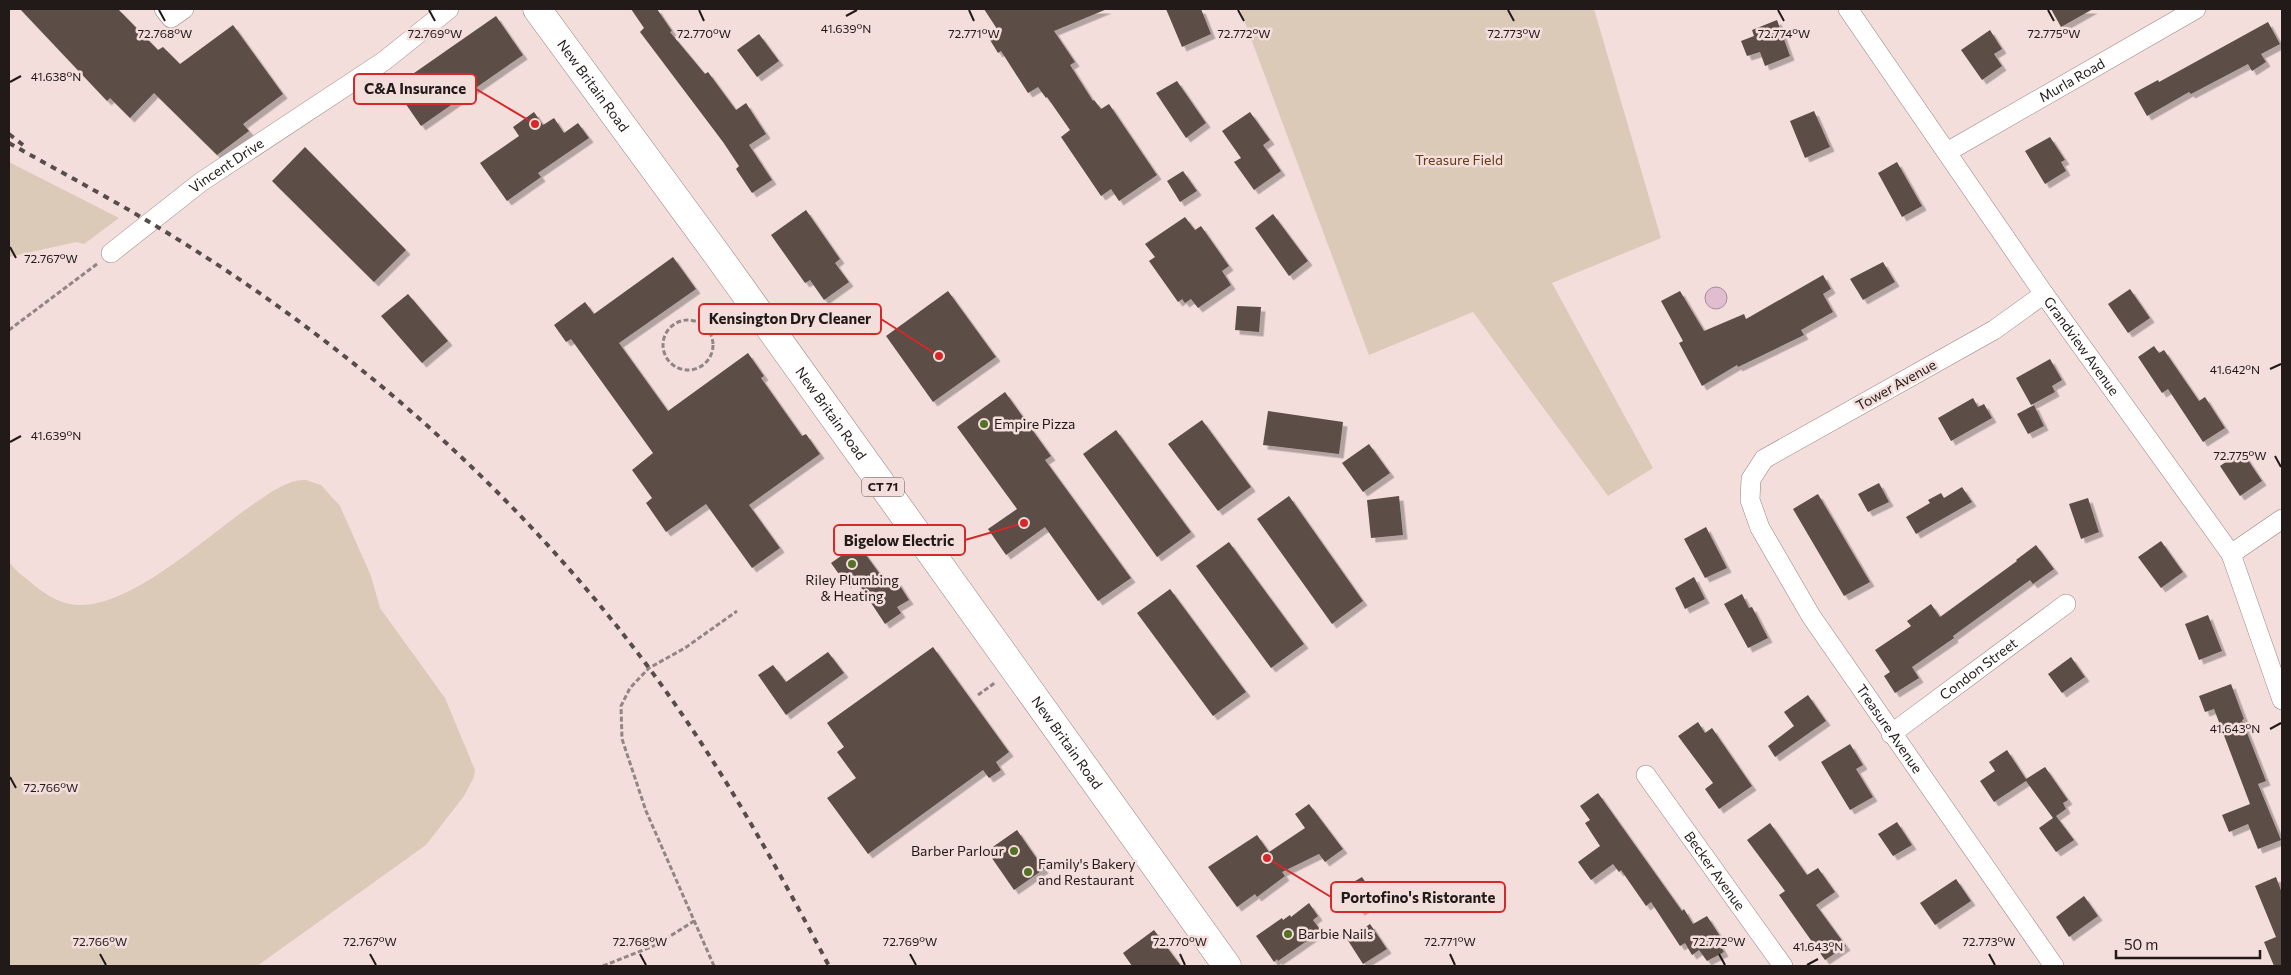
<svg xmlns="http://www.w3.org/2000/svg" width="2291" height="975" font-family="Commissioner,sans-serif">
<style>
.green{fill:#dccab9}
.water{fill:#e0bdd1;stroke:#a78c9a}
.building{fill:#5c4d47;filter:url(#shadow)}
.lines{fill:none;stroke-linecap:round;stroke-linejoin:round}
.street-casing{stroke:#94817f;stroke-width:20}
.primary-casing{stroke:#94817f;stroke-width:29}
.path{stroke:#938583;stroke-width:3;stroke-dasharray:5 2.5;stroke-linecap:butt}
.street{stroke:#fff;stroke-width:19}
.primary{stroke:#fff;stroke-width:28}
.rail{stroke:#564c4a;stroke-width:4;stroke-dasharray:6 6;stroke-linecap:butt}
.ticks{fill:none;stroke:#211a19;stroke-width:2}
.poi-dot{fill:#547125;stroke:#f3dedc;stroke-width:2}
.labels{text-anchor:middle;stroke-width:5;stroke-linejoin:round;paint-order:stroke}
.shield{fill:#f3dedc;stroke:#605554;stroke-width:1}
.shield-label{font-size:12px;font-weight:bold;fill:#211a19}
.street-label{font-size:14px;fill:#211a19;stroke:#f3dedc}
.park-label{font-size:14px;fill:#643e13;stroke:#f3dedc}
.poi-label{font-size:14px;fill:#211a19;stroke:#f3dedc;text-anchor:start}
.ticks-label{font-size:12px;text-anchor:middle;fill:#211a19;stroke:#f3dedc;stroke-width:5;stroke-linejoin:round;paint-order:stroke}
.leader{fill:none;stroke:#d62828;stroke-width:2}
.callout-dot{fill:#d62828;stroke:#f3dedc;stroke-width:2}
.callout{fill:#f3dedc;stroke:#d62828;stroke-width:2}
.callout-label{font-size:15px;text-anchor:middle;font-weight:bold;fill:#211a19}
</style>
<defs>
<filter id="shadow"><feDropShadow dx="4.5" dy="4.5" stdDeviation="0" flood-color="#0004"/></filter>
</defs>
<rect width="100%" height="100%" fill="#f3dedc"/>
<!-- green -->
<g class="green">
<polygon points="1240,9 1594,9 1661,238 1552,283 1653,468 1608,496 1473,312 1369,355"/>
<polygon points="9,162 119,218 84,244 76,242 9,257"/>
<path d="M306 480 321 485 340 506 371 576 380 608 445 698 475 770 474 777 464 796 426 845 257 966H9V562C14 569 21 575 28 580 43 593 58 604 78 605 134 607 212 531 258 501 271 492 289 479 306 480Z"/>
</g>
<!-- water -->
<circle class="water" cx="1716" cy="298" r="11"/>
<!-- building -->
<g class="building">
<polygon points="20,9 118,9 158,50 163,47 180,64 233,25 283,94 243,124 249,131 217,155 154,93 130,118 110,98 107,101"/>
<polygon points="631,9 657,9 672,31 670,32 705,74 708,72 736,110 746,103 766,134 749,145 772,180 752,193 736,169 739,166 723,142 640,32 644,28"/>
<polygon points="984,9 1107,9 1054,31 1075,62 1070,65 1093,101 1094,100 1101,109 1109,104 1157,175 1119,201 1111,189 1101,196 1061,137 1070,130 1047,97 1046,98 1038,87 1028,93 1001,51 998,53 987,35 997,29"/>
<polygon points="1166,9 1201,9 1211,34 1182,47"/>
<polygon points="2051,9 2093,9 2061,27"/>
<polygon points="496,16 523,55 421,126 394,87"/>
<polygon points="1777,20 1790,56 1765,66 1760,52 1747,56 1741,41 1754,36 1752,30"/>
<polygon points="2268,22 2280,44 2261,54 2266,62 2252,71 2248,64 2191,94 2189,92 2147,116 2134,93 2158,80 2159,82"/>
<polygon points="1990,30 2002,49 1994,54 2002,66 1982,80 1961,50"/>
<polygon points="759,34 779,61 757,77 737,50"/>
<polygon points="1177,81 1206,123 1186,138 1156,93"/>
<polygon points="1814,111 1830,147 1805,158 1790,121"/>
<polygon points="534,112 543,125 554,118 564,133 578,123 589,138 538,173 541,177 507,201 480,163 519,136 513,127"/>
<polygon points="1250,112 1270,140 1263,145 1281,171 1254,190 1234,162 1241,158 1222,131"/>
<polygon points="2050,137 2065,160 2061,162 2066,171 2045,184 2025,151"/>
<polygon points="305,147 406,250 374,282 272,181"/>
<polygon points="1897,162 1922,206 1902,217 1878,173"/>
<polygon points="1183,171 1197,191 1180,202 1167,181"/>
<polygon points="806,210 840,259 835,263 849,282 824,300 810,280 805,283 771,235"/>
<polygon points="1273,214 1308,261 1289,276 1255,228"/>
<polygon points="1185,217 1195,230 1201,226 1229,266 1222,271 1231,285 1198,308 1191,299 1185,303 1182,299 1178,302 1149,261 1155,257 1145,244"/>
<polygon points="673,257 696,289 619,343 668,411 748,353 764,376 761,378 802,436 806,434 820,454 749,505 780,548 752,568 706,504 666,532 646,503 652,498 632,470 653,453 571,339 566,342 554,325 585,302 594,314"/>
<polygon points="1883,262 1895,282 1863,300 1850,279"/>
<polygon points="1823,275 1831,289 1823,294 1833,312 1801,330 1804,335 1738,367 1737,365 1702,386 1679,343 1683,341 1661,301 1680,291 1704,331 1744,314 1746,319"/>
<polygon points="2130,289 2150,318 2128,333 2108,304"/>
<polygon points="948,291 996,357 933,402 886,336"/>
<polygon points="408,294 448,341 422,363 381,316"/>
<polygon points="1237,306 1261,307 1259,332 1235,330"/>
<polygon points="2154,346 2159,353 2164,350 2199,401 2205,397 2225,428 2203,442 2168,389 2162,393 2138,357"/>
<polygon points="2050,359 2062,380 2052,386 2055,392 2031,405 2016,378"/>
<polygon points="1005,392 1051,456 1045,460 1131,578 1098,601 1045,527 1006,555 988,529 1017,509 957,427"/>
<polygon points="1973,398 1978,407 1984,404 1992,418 1951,441 1938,418"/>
<polygon points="2034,405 2044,426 2028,434 2017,414"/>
<polygon points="1268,411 1343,422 1339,454 1263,445"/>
<polygon points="1202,420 1251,487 1218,511 1168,444"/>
<polygon points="1116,430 1191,532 1157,557 1083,454"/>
<polygon points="1369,444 1390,473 1363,492 1342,463"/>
<polygon points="2242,451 2262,481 2240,496 2220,466"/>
<polygon points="1879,483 1889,502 1868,512 1858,494"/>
<polygon points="1962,487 1972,502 1916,534 1906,517 1930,503 1928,500 1941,493 1944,498"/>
<polygon points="1818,494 1870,582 1844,596 1793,509"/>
<polygon points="1289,496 1363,601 1332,624 1257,519"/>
<polygon points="1399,496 1403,535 1371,538 1367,500"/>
<polygon points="2088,498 2099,532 2081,539 2069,504"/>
<polygon points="1706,527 1727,568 1705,578 1684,539"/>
<polygon points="2161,541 2183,572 2161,588 2138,557"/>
<polygon points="1229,542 1304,644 1271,668 1196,566"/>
<polygon points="858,544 885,581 897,581 909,600 897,607 901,613 885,624 854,577 846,584 831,563"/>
<polygon points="2036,545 2054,569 2033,584 2030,580 1953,636 1954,638 1912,667 1919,678 1895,693 1884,676 1890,672 1875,650 1911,626 1907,621 1931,604 1940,617 2017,561 2016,560"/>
<polygon points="1694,577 1705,599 1685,609 1675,588"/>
<polygon points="1170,589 1246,692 1213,716 1137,613"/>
<polygon points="1742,594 1749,608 1752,607 1768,638 1748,648 1724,604"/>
<polygon points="2208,615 2222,651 2199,660 2185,624"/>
<polygon points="933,647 1009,752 996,762 1001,770 989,778 983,770 868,854 827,798 856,778 837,752 844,747 827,723"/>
<polygon points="828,652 844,673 786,715 758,675 773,665 786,682"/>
<polygon points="2071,657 2085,677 2062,693 2048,674"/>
<polygon points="2231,684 2244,719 2242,720 2266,781 2258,784 2281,840 2258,849 2248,824 2229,832 2222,815 2250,804 2214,709 2205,712 2199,696"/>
<polygon points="1808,695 1826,721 1775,757 1768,746 1794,726 1784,712"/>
<polygon points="1698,722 1705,733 1712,728 1752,786 1719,809 1705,789 1713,783 1678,736"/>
<polygon points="1850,744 1863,765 1856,769 1873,797 1850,810 1821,762"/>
<polygon points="2007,750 2026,779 2045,767 2068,800 2063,803 2066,809 2056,816 2074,840 2056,852 2039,828 2053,818 2026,781 1994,802 1980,781 1995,771 1989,762"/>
<polygon points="1598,793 1682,911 1684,909 1693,924 1707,916 1720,936 1716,938 1724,952 1707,961 1699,950 1692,955 1685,943 1680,946 1651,902 1646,906 1621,870 1619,872 1613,864 1591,880 1578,862 1600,846 1585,823 1590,820 1580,806"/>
<polygon points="1309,804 1343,849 1325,862 1319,854 1282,872 1285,876 1257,897 1255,894 1237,907 1208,867 1257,835 1269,852 1305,828 1295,814"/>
<polygon points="1897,822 1912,845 1893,856 1878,834"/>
<polygon points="1770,823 1807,875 1818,868 1835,892 1816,905 1846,946 1825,960 1779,895 1785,891 1747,840"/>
<polygon points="1017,830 1044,869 1014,890 987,851"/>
<polygon points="1362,877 1378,901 1360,911 1345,887"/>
<polygon points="2276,877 2282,893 2282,966 2274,966 2264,942 2276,937 2255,886"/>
<polygon points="1956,879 1971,901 1935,925 1920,903"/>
<polygon points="2084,896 2098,916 2069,937 2056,917"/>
<polygon points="1309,903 1318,916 1313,920 1321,931 1278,961 1277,959 1274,962 1256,936 1282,918 1283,920 1290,915 1291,917"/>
<polygon points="1370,924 1387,949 1363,964 1347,939"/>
<polygon points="1154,930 1181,966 1132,966 1123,953"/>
</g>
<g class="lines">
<!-- street casing -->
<g class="street-casing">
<g id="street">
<polyline points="164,9 171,18 184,9"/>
<path id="s1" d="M1848 9 2044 294 2231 554 2282 700"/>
<path id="s2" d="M1947 152 2196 9"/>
<path id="s3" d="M111 253 201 182 384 61 449 9"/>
<path id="s4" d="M2044 294 1994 330 1764 459 1751 479 1750 500 1760 528 1811 616 2054 966"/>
<polyline points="2231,554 2282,519"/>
<path id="s5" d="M1891 734 2066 604"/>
<path id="s6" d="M1646 775 1783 966"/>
</g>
</g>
<!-- primary casing -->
<g class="primary-casing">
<g id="primary">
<path id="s7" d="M537 9 716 253 1227 966"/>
</g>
</g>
<!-- path -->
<g class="path">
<circle cx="688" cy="345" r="25"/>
<polyline points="9,330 97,264"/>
<polyline points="710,332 733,316"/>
<polyline points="978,695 996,682"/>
<polyline points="603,966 656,945 694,921"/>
<polyline points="714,966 646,811 622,739 621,706 630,688 649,668 685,648 737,611"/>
</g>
<!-- street -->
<use href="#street" class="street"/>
<!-- primary -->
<use href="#primary" class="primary"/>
<!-- rail -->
<g class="rail">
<polyline points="9,134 23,145"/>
<path d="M9 143C64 174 121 204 174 237 365 355 535 508 665 690 728 778 779 871 829 966"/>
</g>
</g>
<!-- ticks -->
<path class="ticks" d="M159 10 165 21M429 10 435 21M699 10 704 21M969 10 974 21M1238 10 1244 21M1508 10 1514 21M1778 10 1784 21M2048 10 2054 21M846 16 857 10M10 82 21 76M10 247 16 258M2270 369 2281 364M10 442 21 436M2275 456 2281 467M2270 729 2281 723M10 777 16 788M100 954 106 965M370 954 376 965M640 954 646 965M910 954 916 965M1180 954 1185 965M1450 954 1455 965M1719 954 1725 965M1989 954 1995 965M1807 965 1818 959"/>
<!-- markers -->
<g class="poi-dot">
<circle cx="984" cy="424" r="5"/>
<circle cx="852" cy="564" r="5"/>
<circle cx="1014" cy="851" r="5"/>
<circle cx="1028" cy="872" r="5"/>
<circle cx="1288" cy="934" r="5"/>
</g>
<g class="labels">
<!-- shield labels -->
<rect class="shield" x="862" y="477.5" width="42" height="19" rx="4"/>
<g class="shield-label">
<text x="883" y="491">CT 71</text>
</g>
<!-- street labels -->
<g class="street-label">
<text dy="5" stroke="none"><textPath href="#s2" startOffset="144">Murla Road</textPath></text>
<text dy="5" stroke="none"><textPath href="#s7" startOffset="95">New Britain Road</textPath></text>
<text dy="5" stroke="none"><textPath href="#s3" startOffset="145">Vincent Drive</textPath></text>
<text dy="5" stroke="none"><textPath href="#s1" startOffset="410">Grandview Avenue</textPath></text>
<text transform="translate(1896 385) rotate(-29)" y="5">Tower Avenue</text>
<text dy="5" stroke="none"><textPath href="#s7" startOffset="500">New Britain Road</textPath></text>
<text dy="5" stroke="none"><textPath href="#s5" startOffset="109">Condon Street</textPath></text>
<text dy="5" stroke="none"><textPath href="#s4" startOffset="639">Treasure Avenue</textPath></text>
<text dy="5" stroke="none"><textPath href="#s7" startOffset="905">New Britain Road</textPath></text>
<text dy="5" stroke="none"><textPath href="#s6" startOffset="118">Becker Avenue</textPath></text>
</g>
<!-- park labels -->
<g class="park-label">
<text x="1459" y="165">Treasure Field</text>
</g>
<!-- poi labels -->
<g class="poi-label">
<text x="994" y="429">Empire Pizza</text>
<text x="852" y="585" text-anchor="middle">Riley Plumbing<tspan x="852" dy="16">&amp; Heating</tspan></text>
<text x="1004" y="856" text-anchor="end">Barber Parlour</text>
<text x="1038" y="869">Family's Bakery<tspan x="1038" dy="16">and Restaurant</tspan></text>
<text x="1298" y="939">Barbie Nails</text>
</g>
</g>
<g class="ticks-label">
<text x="846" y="33">41.639°N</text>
<text x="165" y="38">72.768°W</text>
<text x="435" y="38">72.769°W</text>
<text x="704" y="38">72.770°W</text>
<text x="974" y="38">72.771°W</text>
<text x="1244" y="38">72.772°W</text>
<text x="1514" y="38">72.773°W</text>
<text x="1784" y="38">72.774°W</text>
<text x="2054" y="38">72.775°W</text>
<text x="56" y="81">41.638°N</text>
<text x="51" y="263">72.767°W</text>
<text x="2235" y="374">41.642°N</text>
<text x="56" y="440">41.639°N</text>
<text x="2240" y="460">72.775°W</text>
<text x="2235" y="733">41.643°N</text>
<text x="51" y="792">72.766°W</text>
<text x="100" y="946">72.766°W</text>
<text x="370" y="946">72.767°W</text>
<text x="640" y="946">72.768°W</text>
<text x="910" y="946">72.769°W</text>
<text x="1180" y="946">72.770°W</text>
<text x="1450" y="946">72.771°W</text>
<text x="1719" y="946">72.772°W</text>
<text x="1989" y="946">72.773°W</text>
<text x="1818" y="951">41.643°N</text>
</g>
<!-- callouts -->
<path class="leader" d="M535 124L476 89M939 356L881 319M1024 523L965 540M1267 858L1331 897"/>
<g class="callout-dot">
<circle cx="535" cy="124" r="5"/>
<circle cx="939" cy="356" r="5"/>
<circle cx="1024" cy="523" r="5"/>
<circle cx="1267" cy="858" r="5"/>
</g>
<g class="callout">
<rect x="354" y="74" width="122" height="30" rx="5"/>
<rect x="699" y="304" width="182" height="30" rx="5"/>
<rect x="834" y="525" width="131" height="30" rx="5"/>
<rect x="1331" y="882" width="174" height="30" rx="5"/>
</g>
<g class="callout-label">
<text x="415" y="94">C&amp;A Insurance</text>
<text x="790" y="324">Kensington Dry Cleaner</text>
<text x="899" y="546">Bigelow Electric</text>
<text x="1418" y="903">Portofino's Ristorante</text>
</g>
<!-- border -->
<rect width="2291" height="975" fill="none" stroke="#211a19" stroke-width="20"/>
<!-- scale -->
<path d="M2116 950v8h144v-8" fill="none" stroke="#211a19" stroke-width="2.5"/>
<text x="2124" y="950" font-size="15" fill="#211a19" stroke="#f3dedc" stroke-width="4" paint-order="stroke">50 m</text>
</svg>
